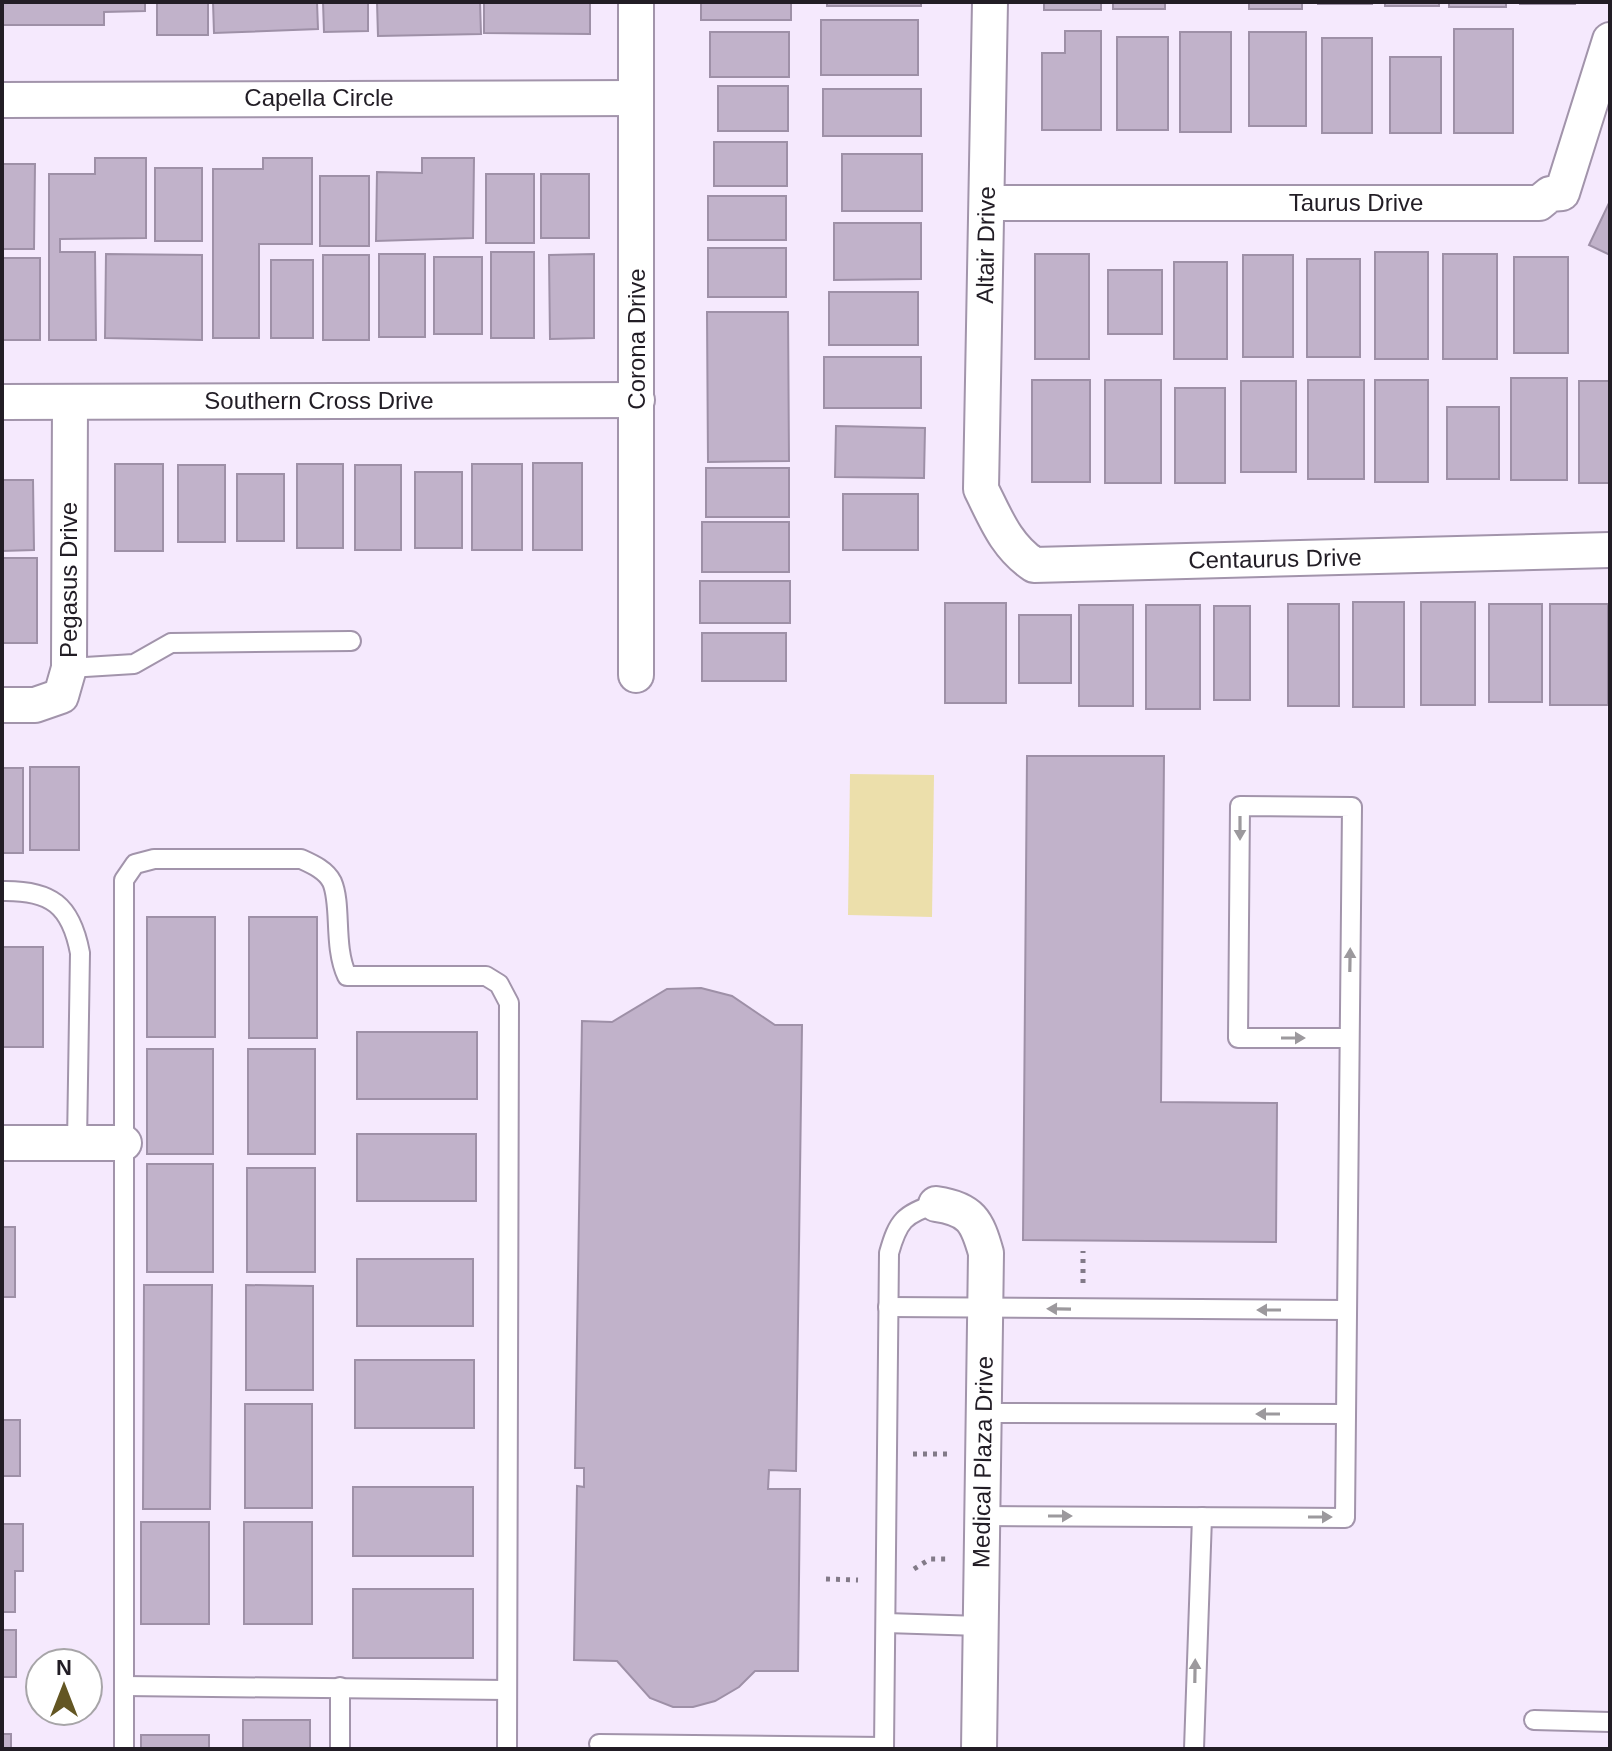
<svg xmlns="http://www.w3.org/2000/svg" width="1612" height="1751" font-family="Helvetica,sans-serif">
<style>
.green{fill:#ecdfab}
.building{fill:#c1b2ca;stroke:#9e90a7;stroke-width:2}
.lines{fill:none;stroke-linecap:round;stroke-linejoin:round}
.service-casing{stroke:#a294ab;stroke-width:22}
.minor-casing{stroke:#a294ab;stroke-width:38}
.path{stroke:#827a88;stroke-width:5;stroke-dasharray:4 6;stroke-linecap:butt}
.service{stroke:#fff;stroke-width:18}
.minor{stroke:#fff;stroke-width:34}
.oneway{fill:#9c999d}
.labels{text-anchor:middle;stroke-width:8;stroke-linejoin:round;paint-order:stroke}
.street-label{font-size:24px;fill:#221d25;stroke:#fff}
</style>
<rect width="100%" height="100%" fill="#f5e9fd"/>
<!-- green -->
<polygon class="green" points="850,774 934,775 932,917 848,915"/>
<!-- building -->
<g class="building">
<polygon points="2,2 145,2 145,11 104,12 104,25 2,25"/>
<rect x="157" y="2" width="51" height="33"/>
<polygon points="213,2 317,2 318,29 214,33"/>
<polygon points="323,2 368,2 368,31 324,32"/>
<polygon points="377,2 480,2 481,34 378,36"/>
<polygon points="484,2 590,2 590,34 484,33"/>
<rect x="701" y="2" width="90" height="18"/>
<rect x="827" y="2" width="94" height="4"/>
<rect x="1044" y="2" width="57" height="8"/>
<rect x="1113" y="2" width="52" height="7"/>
<rect x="1249" y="2" width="53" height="7"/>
<rect x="1318" y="2" width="54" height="2"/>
<rect x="1385" y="2" width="54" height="4"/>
<rect x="1449" y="2" width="57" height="5"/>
<rect x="1520" y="2" width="55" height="2"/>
<rect x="821" y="20" width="97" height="55"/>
<rect x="1454" y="29" width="59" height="104"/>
<polygon points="1065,31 1101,31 1101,130 1042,130 1042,53 1065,53"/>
<rect x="710" y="32" width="79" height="45"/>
<rect x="1180" y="32" width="51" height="100"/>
<rect x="1249" y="32" width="57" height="94"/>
<rect x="1117" y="37" width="51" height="93"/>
<rect x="1322" y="38" width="50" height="95"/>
<rect x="1390" y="57" width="51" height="76"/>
<rect x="718" y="86" width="70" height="45"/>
<rect x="823" y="89" width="98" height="47"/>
<rect x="714" y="142" width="73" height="44"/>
<rect x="842" y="154" width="80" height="57"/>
<polygon points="95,158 146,158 146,238 60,239 60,252 95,252 96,340 49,340 49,174 95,174"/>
<polygon points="263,158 312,158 312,244 259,244 259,338 213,338 213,169 263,169"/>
<polygon points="422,158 474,158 473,238 376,241 377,172 422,173"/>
<polygon points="2,164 35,164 34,249 2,249"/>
<rect x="155" y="168" width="47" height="73"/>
<rect x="486" y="174" width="48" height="69"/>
<rect x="541" y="174" width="48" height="64"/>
<rect x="320" y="176" width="49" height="70"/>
<rect x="708" y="196" width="78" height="44"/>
<polygon points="1610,201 1610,255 1589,245"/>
<polygon points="834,223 921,223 921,279 834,280"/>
<rect x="708" y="248" width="78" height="49"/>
<rect x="491" y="252" width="43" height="86"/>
<rect x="1375" y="252" width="53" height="107"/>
<polygon points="106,254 202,255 202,340 105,338"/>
<rect x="379" y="254" width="46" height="83"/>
<polygon points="594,254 594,338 550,339 549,255"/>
<rect x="1035" y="254" width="54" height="105"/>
<rect x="1443" y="254" width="54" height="105"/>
<rect x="323" y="255" width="46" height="85"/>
<rect x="1243" y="255" width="50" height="102"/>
<rect x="434" y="257" width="48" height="77"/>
<rect x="1514" y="257" width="54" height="96"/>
<rect x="2" y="258" width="38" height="82"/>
<rect x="1307" y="259" width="53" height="98"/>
<rect x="271" y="260" width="42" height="78"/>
<rect x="1174" y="262" width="53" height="97"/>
<rect x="1108" y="270" width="54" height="64"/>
<rect x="829" y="292" width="89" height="53"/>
<polygon points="707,312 788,312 789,461 708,462"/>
<rect x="824" y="357" width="97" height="51"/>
<rect x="1511" y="378" width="56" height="102"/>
<rect x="1032" y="380" width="58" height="102"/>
<rect x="1105" y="380" width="56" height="103"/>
<rect x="1308" y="380" width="56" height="99"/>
<rect x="1375" y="380" width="53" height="102"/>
<rect x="1241" y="381" width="55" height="91"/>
<rect x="1579" y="381" width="31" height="102"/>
<rect x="1175" y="388" width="50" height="95"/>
<rect x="1447" y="407" width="52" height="72"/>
<polygon points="836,426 925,428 924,478 835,477"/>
<rect x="533" y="463" width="49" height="87"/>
<rect x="115" y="464" width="48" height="87"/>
<rect x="297" y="464" width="46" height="84"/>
<rect x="472" y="464" width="50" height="86"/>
<rect x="178" y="465" width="47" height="77"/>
<rect x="355" y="465" width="46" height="85"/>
<rect x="706" y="468" width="83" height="49"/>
<rect x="415" y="472" width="47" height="76"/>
<rect x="237" y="474" width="47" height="67"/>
<polygon points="2,480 33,480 34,550 2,551"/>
<rect x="843" y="494" width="75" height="56"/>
<rect x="702" y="522" width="87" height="50"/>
<rect x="2" y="558" width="35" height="85"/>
<rect x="700" y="581" width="90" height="42"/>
<rect x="1353" y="602" width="51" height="105"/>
<rect x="1421" y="602" width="54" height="103"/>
<rect x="945" y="603" width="61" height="100"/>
<rect x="1288" y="604" width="51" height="102"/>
<rect x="1489" y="604" width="53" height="98"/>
<rect x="1550" y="604" width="58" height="101"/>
<rect x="1079" y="605" width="54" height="101"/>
<rect x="1146" y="605" width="54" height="104"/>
<rect x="1214" y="606" width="36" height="94"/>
<rect x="1019" y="615" width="52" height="68"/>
<rect x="702" y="633" width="84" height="48"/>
<polygon points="1027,756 1164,756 1161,1102 1277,1103 1276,1242 1023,1240"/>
<rect x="30" y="767" width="49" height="83"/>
<rect x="2" y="768" width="21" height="85"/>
<rect x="147" y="917" width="68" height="120"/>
<rect x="249" y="917" width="68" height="121"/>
<rect x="2" y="947" width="41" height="100"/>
<polygon points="701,988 732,996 775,1025 802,1025 796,1471 769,1470 768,1489 800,1489 798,1671 755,1671 739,1687 715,1701 693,1707 673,1707 650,1698 617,1661 574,1660 577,1486 584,1487 584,1468 575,1468 582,1021 612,1022 667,989"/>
<rect x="357" y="1032" width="120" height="67"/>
<rect x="147" y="1049" width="66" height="105"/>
<rect x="248" y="1049" width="67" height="105"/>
<rect x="357" y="1134" width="119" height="67"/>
<rect x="147" y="1164" width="66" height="108"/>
<rect x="247" y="1168" width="68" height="104"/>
<rect x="2" y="1227" width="13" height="70"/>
<rect x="357" y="1259" width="116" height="67"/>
<polygon points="144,1285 212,1285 210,1509 143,1509"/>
<polygon points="246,1285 313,1286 313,1390 246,1390"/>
<rect x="355" y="1360" width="119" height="68"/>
<rect x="245" y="1404" width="67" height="104"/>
<rect x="2" y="1420" width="18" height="56"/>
<rect x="353" y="1487" width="120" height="69"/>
<rect x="141" y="1522" width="68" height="102"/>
<rect x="244" y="1522" width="68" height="102"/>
<polygon points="2,1524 23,1524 23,1571 15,1571 15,1612 2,1612"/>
<rect x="353" y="1589" width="120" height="69"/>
<rect x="2" y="1630" width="14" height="47"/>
<rect x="243" y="1720" width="67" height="29"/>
<rect x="2" y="1734" width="9" height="15"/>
<rect x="141" y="1735" width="68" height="14"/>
</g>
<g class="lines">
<!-- service casing -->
<g class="service-casing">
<g id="service">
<polyline points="69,668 134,664 171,643 351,641"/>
<path d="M2 891C51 890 71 905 80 953L77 1143"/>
<polyline points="888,1307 1347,1310"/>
<polyline points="984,1413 1346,1414"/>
<polyline points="982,1516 1345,1518 1352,807 1240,806 1238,1038 1349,1038"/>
<polyline points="886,1623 980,1626"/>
<polyline points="124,1686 507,1690"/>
<polyline points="1534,1720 1610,1722"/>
<polyline points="599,1744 884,1747"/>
<path d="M124 1749V880L135 864 154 859H301C312 864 326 870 332 882 342 905 333 946 347 976H486L499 984 509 1003 507 1749"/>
<polyline points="340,1749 340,1687"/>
<path d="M884 1749 889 1253C898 1221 904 1214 936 1204"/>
<polyline points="1194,1749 1202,1517"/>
</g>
</g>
<!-- minor casing -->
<g class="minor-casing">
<g id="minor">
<polyline points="636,2 636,675"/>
<path d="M990 2 981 489C996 519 1006 546 1034 565L1610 550"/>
<polyline points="2,100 636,98"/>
<polyline points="987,203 1539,203 1550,194 1562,193 1610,40"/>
<polyline points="2,402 637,400"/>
<polyline points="2,705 35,705 61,696 69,668 70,402"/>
<polyline points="2,1143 124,1143"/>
<path d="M936 1204C971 1209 977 1221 986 1253L979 1749"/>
</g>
</g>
<!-- path -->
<g class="path">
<polyline points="1083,1283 1083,1251"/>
<polyline points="913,1454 947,1454"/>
<polyline points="914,1569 930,1559 948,1559"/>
<polyline points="826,1579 858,1580"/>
</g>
<!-- service -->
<use href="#service" class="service"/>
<!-- minor -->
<use href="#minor" class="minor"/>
</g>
<!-- one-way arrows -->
<defs><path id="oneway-solid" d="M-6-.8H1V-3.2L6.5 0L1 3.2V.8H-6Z" transform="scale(2)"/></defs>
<g class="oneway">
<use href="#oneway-solid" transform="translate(1240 828) rotate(90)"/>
<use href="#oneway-solid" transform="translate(1350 960) rotate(-89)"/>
<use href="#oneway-solid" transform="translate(1293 1038)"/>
<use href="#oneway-solid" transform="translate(1059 1309) rotate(-179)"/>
<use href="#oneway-solid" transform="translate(1269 1310) rotate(-180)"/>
<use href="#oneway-solid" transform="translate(1268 1414) rotate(-180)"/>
<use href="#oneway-solid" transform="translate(1060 1516)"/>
<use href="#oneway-solid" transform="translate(1320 1517)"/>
<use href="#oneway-solid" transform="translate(1195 1671) rotate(-89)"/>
</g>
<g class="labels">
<!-- street labels -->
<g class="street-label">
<text x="319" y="106">Capella Circle</text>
<text x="1356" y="211">Taurus Drive</text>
<text transform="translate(986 245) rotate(-89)" y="8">Altair Drive</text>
<text transform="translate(637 339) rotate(-90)" y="8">Corona Drive</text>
<text x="319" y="409">Southern Cross Drive</text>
<text transform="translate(1275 559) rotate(-1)" y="8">Centaurus Drive</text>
<text transform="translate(69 580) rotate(-90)" y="8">Pegasus Drive</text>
<text transform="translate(983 1462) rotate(-89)" y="8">Medical Plaza Drive</text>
</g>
</g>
<!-- border -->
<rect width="1612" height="1751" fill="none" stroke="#221d25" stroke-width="8"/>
<!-- north arrow -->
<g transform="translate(64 1687)"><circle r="38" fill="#ffffff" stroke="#a7a5a8" stroke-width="2"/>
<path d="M0-6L14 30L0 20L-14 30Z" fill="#635623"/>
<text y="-12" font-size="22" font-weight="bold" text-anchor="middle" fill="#221d25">N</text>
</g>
</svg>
